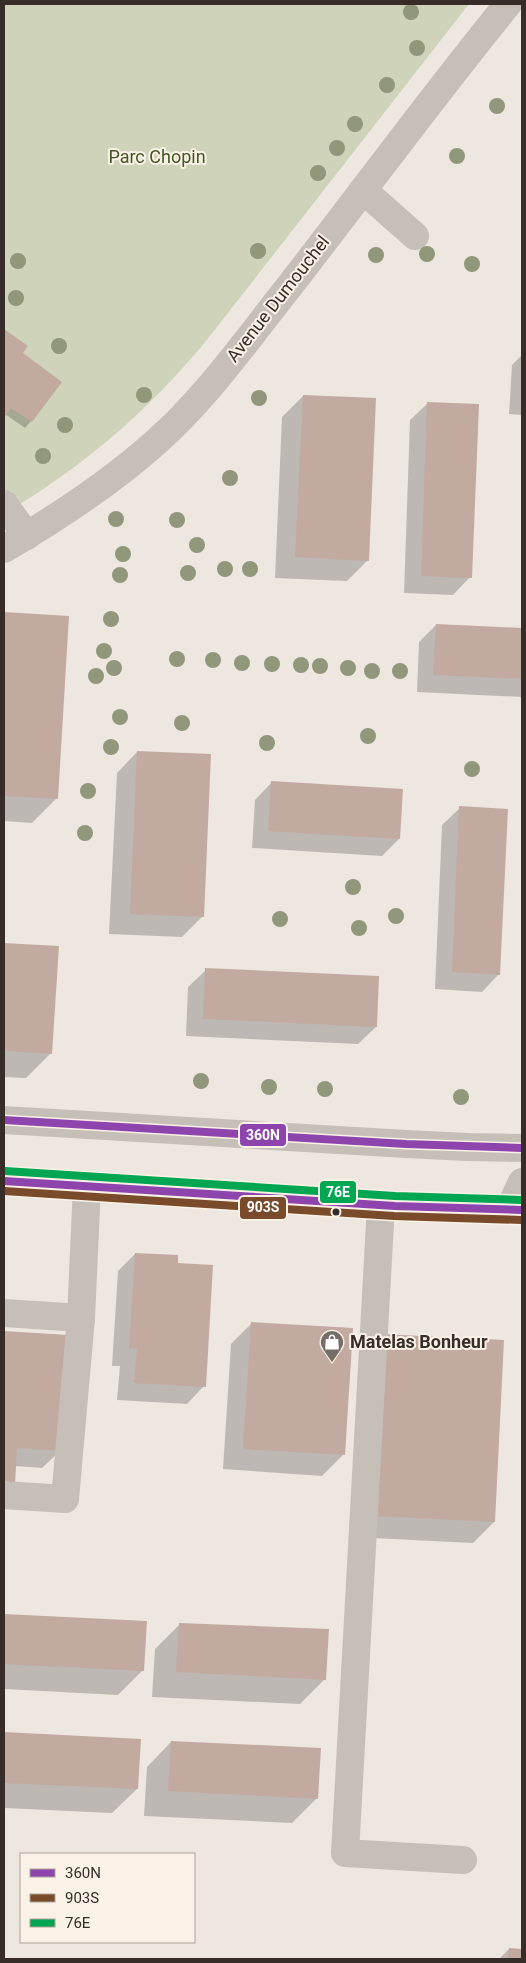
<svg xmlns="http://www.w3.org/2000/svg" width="526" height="1963" font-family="Roboto,sans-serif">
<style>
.green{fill:#ced3b9}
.shadow{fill:#0003}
.building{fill:#c2aaa0}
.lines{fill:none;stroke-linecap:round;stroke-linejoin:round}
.minor{stroke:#c6bfb8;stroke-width:28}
.bus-1-casing{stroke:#faf2e6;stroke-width:11}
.bus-2-casing{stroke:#faf2e6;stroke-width:11}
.bus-3-casing{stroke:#faf2e6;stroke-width:11}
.bus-1{stroke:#8e44ad;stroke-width:8}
.bus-2{stroke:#7a4b2a;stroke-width:8}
.bus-3{stroke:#00a651;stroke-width:8}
.tree{fill:#91977b}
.bus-dot{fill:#372c27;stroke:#faf2e6;stroke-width:2}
.labels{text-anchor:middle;stroke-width:4;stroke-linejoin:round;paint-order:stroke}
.park-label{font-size:18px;fill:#455629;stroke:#faf2e6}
.street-label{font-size:18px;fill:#372c27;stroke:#faf2e6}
.poi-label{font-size:18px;font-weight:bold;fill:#372c27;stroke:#faf2e6;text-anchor:start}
.line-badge{stroke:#faf2e6;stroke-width:2}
.badge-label{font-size:14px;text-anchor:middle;font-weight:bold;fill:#fff}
</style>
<rect width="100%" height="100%" fill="#ede7e0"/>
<!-- green -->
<path class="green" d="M4 4H469L206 341C147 412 84 466 4 514Z"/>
<!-- shadow -->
<g class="shadow">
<polygon points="4,330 26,346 21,354 31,421 25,428 5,414 4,416"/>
<polygon points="522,355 522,415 509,414 512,365"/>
<polygon points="303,396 368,560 347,581 275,578 282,417"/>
<polygon points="428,403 470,577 453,595 404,593 410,420"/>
<polygon points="5,613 57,798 32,823 4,821"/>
<polygon points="436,625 522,629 522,697 417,692 419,642"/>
<polygon points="137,752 203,916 182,937 109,934 117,773"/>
<polygon points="272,782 399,839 382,856 252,848 255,800"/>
<polygon points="460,808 499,974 482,992 435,989 442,825"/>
<polygon points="4,944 58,947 51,1053 26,1078 4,1077"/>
<polygon points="206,970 376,1027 358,1044 186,1036 188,987"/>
<polygon points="135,1254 177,1264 204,1386 187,1404 117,1400 120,1366 112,1366 118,1271"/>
<polygon points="252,1323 343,1455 322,1476 223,1469 231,1344"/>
<polygon points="4,1332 66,1336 60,1451 42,1468 15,1466 4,1494"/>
<polygon points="503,1341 494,1522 473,1543 352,1537"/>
<polygon points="4,1615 146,1622 143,1670 118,1695 4,1689"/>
<polygon points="180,1624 325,1679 300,1704 152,1697 155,1649"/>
<polygon points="4,1733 139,1740 137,1789 112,1813 4,1808"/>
<polygon points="171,1742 317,1798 292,1823 144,1816 147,1767"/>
<polygon points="509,1949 522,1950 522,1959 499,1959"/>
</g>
<!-- building -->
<g class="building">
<polygon points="4,329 28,346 23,353 62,382 32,422 11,408 4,418"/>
<polygon points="303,395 376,398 369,561 295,557"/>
<polygon points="427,402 479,404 472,578 421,576"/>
<polygon points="4,612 69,616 58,799 4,796"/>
<polygon points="436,624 522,628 522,679 433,675"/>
<polygon points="137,751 211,754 204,917 130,914"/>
<polygon points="271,781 403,789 400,839 268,831"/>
<polygon points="459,806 508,809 500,975 452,972"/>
<polygon points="4,943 59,946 52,1054 4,1051"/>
<polygon points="205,968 379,976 377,1027 203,1019"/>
<polygon points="135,1253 178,1255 178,1263 213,1265 206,1387 134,1383 137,1349 129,1349"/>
<polygon points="251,1322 353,1328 345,1455 243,1449"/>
<polygon points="4,1331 68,1335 61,1451 17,1448 15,1484 4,1483"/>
<polygon points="382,1334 504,1340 495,1522 373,1516"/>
<polygon points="4,1614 147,1621 144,1671 4,1664"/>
<polygon points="179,1623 329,1629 326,1680 176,1672"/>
<polygon points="4,1732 141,1739 138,1789 4,1783"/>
<polygon points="171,1741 321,1748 318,1799 168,1791"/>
<polygon points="509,1948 522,1949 522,1959 508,1959"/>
</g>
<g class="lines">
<!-- minor -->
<g class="minor">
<polyline points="363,190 415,236"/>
<polyline points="4,504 27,536"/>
<path d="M4 549C57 518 109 484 155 443 206 398 246 341 288 288 362 193 432 97 508 4"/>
<polyline points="4,1120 406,1144 467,1147 522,1148"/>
<polyline points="4,1181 395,1206 522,1210"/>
<polyline points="381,1205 345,1853 463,1860"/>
<polyline points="509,1209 522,1182"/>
<polyline points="4,1313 81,1318 87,1186"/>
<polyline points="4,1495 65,1499 81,1318"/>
</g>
<!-- bus-1 casing -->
<g class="bus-1-casing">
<g id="bus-1">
<polyline points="4,1120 406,1144 522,1148"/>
<polyline points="4,1181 395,1206 522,1210"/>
</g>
</g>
<!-- bus-2 casing -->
<g class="bus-2-casing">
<polyline id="bus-2" points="4,1191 394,1216 522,1220"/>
</g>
<!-- bus-3 casing -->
<g class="bus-3-casing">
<polyline id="bus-3" points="5,1171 395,1196 522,1200"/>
</g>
<!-- bus-1 -->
<use href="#bus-1" class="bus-1"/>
<!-- bus-2 -->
<use href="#bus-2" class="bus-2"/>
<!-- bus-3 -->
<use href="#bus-3" class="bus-3"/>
</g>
<!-- trees -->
<g class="tree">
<circle cx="411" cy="12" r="8"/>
<circle cx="417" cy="48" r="8"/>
<circle cx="387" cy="85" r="8"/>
<circle cx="497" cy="106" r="8"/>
<circle cx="355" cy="124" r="8"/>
<circle cx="337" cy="148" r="8"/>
<circle cx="457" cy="156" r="8"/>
<circle cx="318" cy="173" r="8"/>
<circle cx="258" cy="251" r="8"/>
<circle cx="427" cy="254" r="8"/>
<circle cx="376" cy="255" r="8"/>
<circle cx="18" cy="261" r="8"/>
<circle cx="472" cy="264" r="8"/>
<circle cx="16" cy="298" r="8"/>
<circle cx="59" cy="346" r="8"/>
<circle cx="144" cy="395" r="8"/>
<circle cx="259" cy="398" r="8"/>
<circle cx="65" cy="425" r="8"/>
<circle cx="43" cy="456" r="8"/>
<circle cx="230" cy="478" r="8"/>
<circle cx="116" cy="519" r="8"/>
<circle cx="177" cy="520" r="8"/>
<circle cx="197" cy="545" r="8"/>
<circle cx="123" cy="554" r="8"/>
<circle cx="225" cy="569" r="8"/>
<circle cx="250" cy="569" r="8"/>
<circle cx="188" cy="573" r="8"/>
<circle cx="120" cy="575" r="8"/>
<circle cx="111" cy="619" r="8"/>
<circle cx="104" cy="651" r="8"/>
<circle cx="177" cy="659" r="8"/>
<circle cx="213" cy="660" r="8"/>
<circle cx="242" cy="663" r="8"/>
<circle cx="272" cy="664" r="8"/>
<circle cx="301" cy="665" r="8"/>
<circle cx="320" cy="666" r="8"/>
<circle cx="114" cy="668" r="8"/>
<circle cx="348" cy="668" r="8"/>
<circle cx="372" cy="671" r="8"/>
<circle cx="400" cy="671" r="8"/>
<circle cx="96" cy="676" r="8"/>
<circle cx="120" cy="717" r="8"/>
<circle cx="182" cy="723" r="8"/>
<circle cx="368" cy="736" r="8"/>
<circle cx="267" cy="743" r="8"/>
<circle cx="111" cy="747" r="8"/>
<circle cx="472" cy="769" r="8"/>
<circle cx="88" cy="791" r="8"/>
<circle cx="85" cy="833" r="8"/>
<circle cx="353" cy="887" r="8"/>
<circle cx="396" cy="916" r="8"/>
<circle cx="280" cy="919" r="8"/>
<circle cx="359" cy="928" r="8"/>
<circle cx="201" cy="1081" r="8"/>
<circle cx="269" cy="1087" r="8"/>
<circle cx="325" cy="1089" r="8"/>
<circle cx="461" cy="1097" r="8"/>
</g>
<!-- icons -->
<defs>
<g id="shop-pin" transform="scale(1.25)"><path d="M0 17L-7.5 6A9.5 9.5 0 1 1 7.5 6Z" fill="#776d68" stroke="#faf2e6"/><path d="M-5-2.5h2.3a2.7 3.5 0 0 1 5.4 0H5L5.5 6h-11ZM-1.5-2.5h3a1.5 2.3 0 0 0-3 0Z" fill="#fff"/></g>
</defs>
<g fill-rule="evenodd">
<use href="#shop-pin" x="332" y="1342"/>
</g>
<!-- markers -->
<circle class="bus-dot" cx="336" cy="1212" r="4.5"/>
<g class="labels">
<!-- park labels -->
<g class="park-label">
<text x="157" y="163">Parc Chopin</text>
</g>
<!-- street labels -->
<g class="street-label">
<text transform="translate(278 299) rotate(-52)" y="6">Avenue Dumouchel</text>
</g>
<!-- poi labels -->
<g class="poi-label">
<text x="350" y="1348">Matelas Bonheur</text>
</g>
</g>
<g class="line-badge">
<rect x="239" y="1123" width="48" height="24" rx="5" fill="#8e44ad"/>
<rect x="319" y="1180" width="38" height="24" rx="5" fill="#00a651"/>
<rect x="239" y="1196" width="48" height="24" rx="5" fill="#7a4b2a"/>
</g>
<g class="badge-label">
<text x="263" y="1140">360N</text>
<text x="338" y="1197">76E</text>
<text x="263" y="1212">903S</text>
</g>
<!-- border -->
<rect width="526" height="1963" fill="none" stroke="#372c27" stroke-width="10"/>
<!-- legend -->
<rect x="20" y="1853" width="175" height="90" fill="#faf2e6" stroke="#aca39a"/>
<rect x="30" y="1869" width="25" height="8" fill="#8e44ad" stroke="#aca39a"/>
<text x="65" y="1878" font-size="15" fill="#372c27">360N</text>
<rect x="30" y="1894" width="25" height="8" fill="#7a4b2a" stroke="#aca39a"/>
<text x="65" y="1903" font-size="15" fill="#372c27">903S</text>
<rect x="30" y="1919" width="25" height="8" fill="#00a651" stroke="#aca39a"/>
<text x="65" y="1928" font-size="15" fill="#372c27">76E</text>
</svg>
